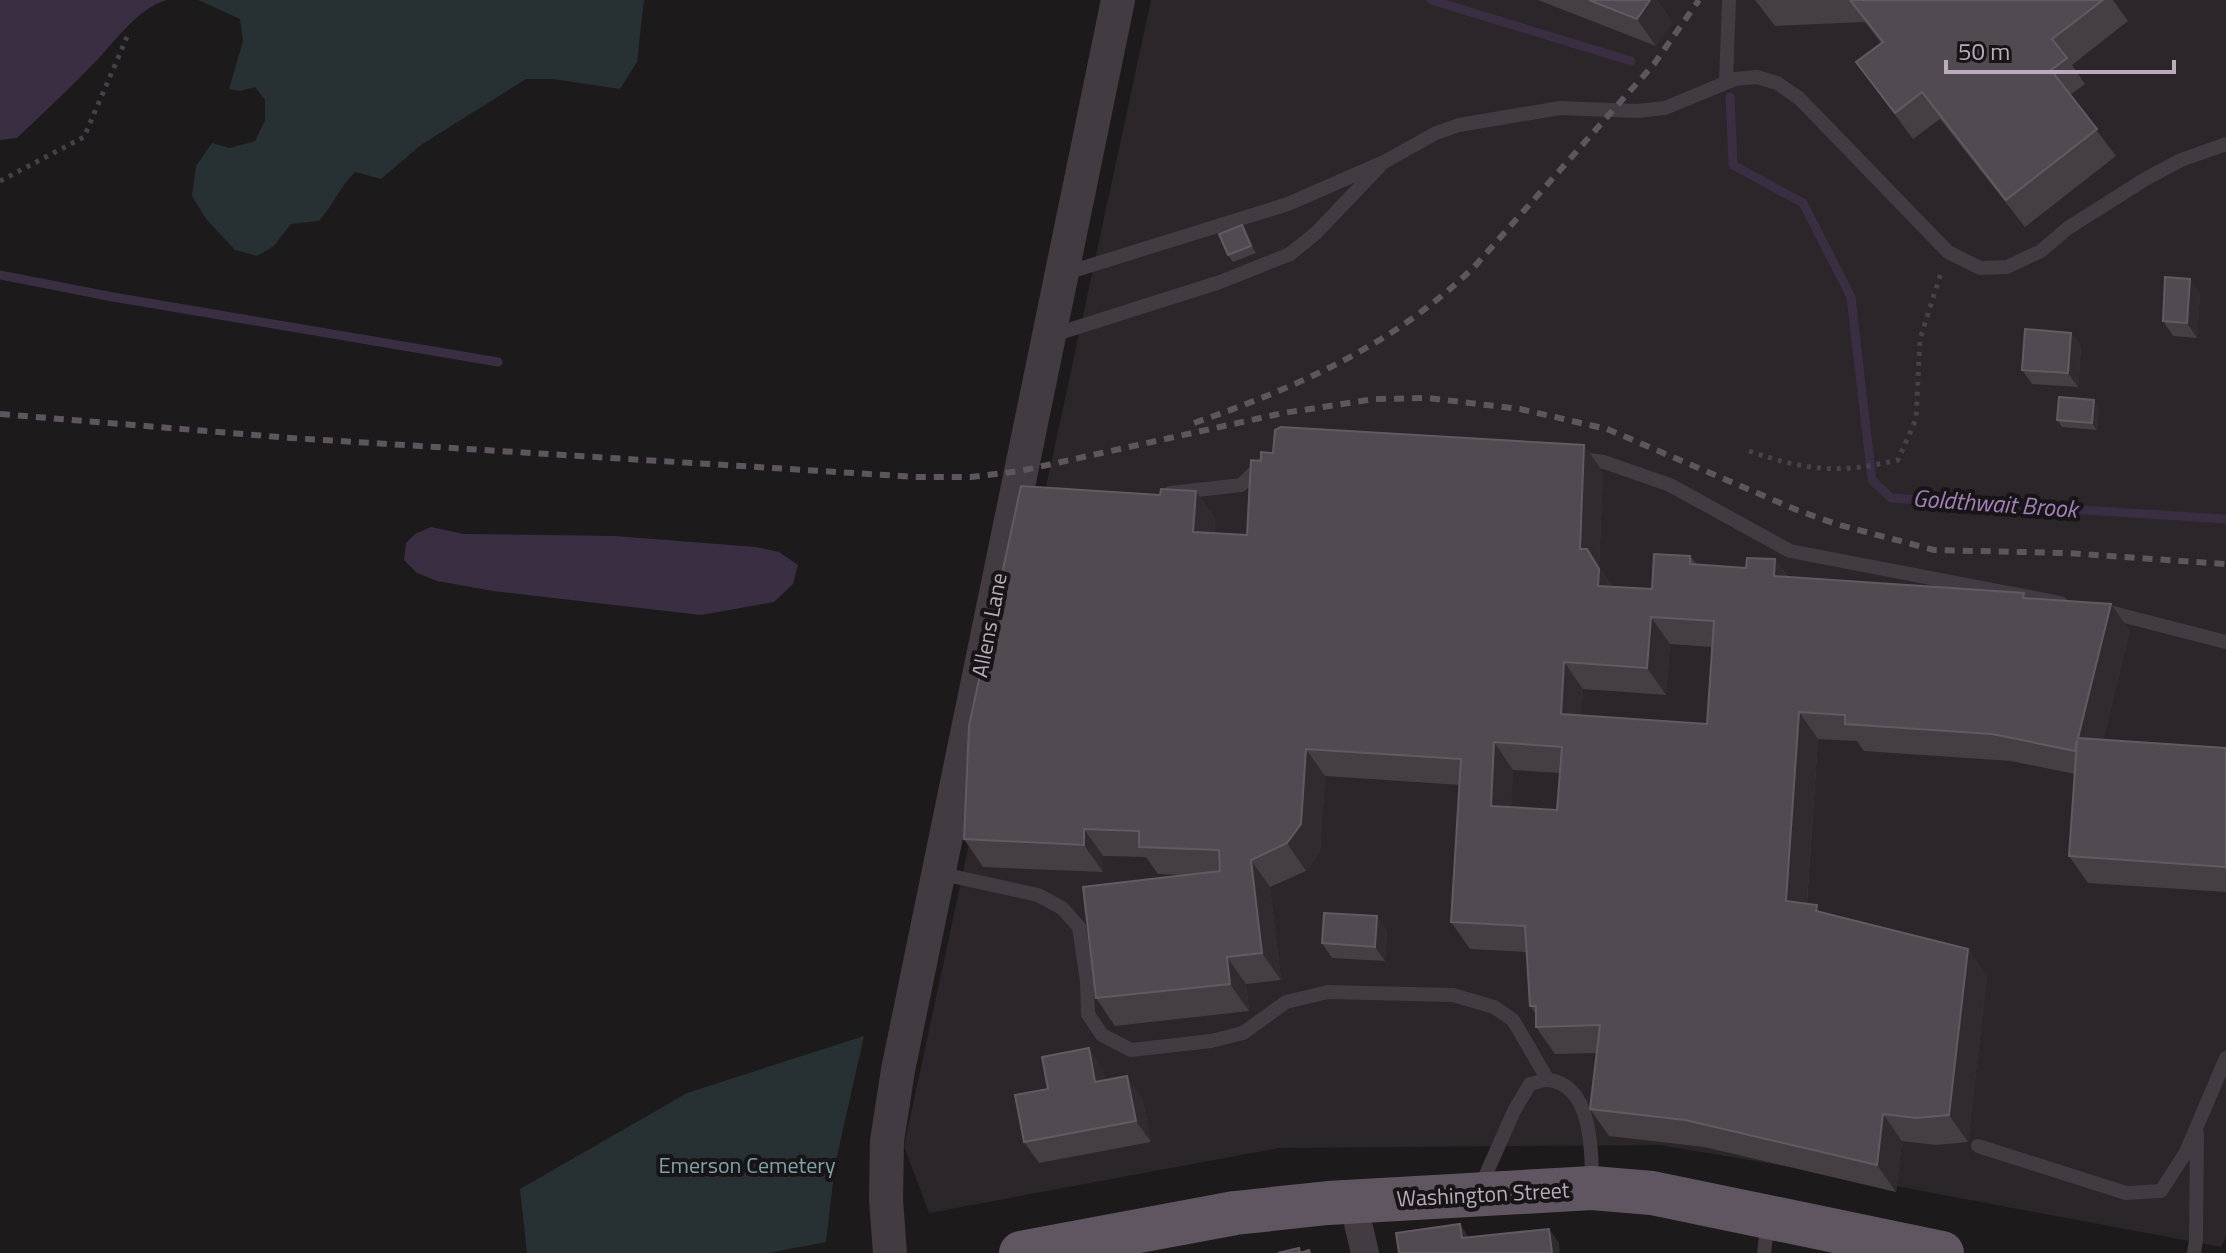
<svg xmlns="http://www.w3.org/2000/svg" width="2226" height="1253" font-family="'Titillium Web',sans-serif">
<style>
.built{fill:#2a2629}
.green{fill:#273032}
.water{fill:#392e42}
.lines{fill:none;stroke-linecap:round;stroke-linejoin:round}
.stream{stroke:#392e42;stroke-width:9}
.path{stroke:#484149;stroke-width:5;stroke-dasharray:4 6;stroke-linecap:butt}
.service{stroke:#423b42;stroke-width:14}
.minor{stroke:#423b42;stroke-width:28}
.tertiary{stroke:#423b42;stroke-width:34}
.primary{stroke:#605661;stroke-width:44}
.rail{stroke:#5e555f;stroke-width:6;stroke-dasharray:10 8;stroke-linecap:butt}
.wall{fill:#453f44;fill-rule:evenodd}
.shaded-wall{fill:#302b2f}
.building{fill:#514b51;stroke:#625a62;stroke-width:2;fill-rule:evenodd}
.labels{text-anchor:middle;stroke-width:8;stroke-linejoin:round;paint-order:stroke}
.street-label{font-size:22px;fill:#baacbd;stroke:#181517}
.park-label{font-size:22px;fill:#81a2a9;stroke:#181517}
.water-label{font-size:24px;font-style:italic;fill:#a281ba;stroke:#181517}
</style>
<rect width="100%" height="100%" fill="#1d1a1c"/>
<!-- built -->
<polygon class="built" points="1151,0 2226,0 2226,1237 2221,1247 1837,1175 1660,1145 1279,1148 929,1213 904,1146"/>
<!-- green -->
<g class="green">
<path d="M198 0H644L637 62 620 89 553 79H526L421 145 381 179 355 172C340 187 333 205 319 221L291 224 274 246 257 256 235 250 206 219 192 196 196 166 212 143 230 148 255 141 265 120V100L255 87 240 91 229 89 243 41 240 19Z"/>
<polygon points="864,1036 835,1165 826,1242 768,1253 527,1253 520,1189 687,1093"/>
</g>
<!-- water -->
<g class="water">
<path d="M0 0H167C138 8 117 39 97 60 71 87 44 112 17 138L0 140Z"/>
<polygon points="431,527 464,534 615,536 756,547 779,552 798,565 793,584 774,602 701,615 493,591 437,581 417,573 404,560 406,543 415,534"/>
</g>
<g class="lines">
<!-- stream -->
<g class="stream">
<polyline points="1431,0 1631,61"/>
<polyline points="1730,97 1733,165 1803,203 1851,297 1872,480 1891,498 2226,519"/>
<polyline points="0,275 113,297 498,362"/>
</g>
<!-- path -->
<g class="path">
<polyline points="0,181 84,137 127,37"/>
<path d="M1749 451C1807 471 1838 474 1898 460L1916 419 1920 339 1941 273"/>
</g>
<!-- service -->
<g class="service">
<polyline points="1726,82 1729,0"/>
<polyline points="1063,274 1288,204 1384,162 1436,133 1459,125 1560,108 1637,111 1665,108 1735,79 1757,77 1777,83 1799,98 1948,252 1980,268 2007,267 2041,251 2068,228 2147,178 2181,160 2226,144"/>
<polyline points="1053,335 1220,282 1290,254 1316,233 1379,167"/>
<polyline points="1575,458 1604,462 1670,485 1790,551 2061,603"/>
<polyline points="1170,493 1241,485 1264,463"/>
<polyline points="2101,610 2226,642"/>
<polyline points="938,873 1038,895 1062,908 1079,927 1087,982 1088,1014 1102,1035 1131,1050 1211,1041 1243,1033 1286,1002 1328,992 1453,995 1494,1007 1513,1020 1548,1080"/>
<polyline points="1978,1146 2126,1193 2161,1191 2186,1152 2226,1058"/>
<path d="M1479 1190 1514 1111 1530 1084C1536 1083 1544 1079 1549 1080 1592 1085 1592 1152 1592 1184"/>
<polyline points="1764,1253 1768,1220"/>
<polyline points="2194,1253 2196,1239 2197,1133"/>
</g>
<!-- minor -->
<polyline class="minor" points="1353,1202 1365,1253"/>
<!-- tertiary -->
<polyline class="tertiary" points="890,1253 886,1200 887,1141 898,1070 1118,0"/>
<!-- primary -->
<polyline class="primary" points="1021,1253 1235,1213 1328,1203 1592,1188 1652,1193 1942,1253"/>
<!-- rail -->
<g class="rail">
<polyline points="0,414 291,438 917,477 971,477 1020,471 1283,413 1375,399 1428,398 1520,409 1607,429 1797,510 1836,524 1934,550 2066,553 2226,564"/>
<path d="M1194 423C1300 386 1394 345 1475 266L1654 64 1699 0"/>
</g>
</g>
<!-- wall -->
<g class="wall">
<polygon points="1538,0 1657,0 1672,22 1656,46"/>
<polygon points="1755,0 2113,0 2128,21 2072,65 2085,84 2070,95 2116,156 2025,227 1940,119 1913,139 1856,62 1881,43 1865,22 1775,26"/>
<polygon points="1242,225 1247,232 1256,253 1233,262 1228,255"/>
<polygon points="2200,293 2197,338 2173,336 2163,321"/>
<polygon points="2071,333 2081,347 2078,387 2032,384 2022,370"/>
<polygon points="2099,407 2097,430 2062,427 2057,420"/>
<path d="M1603 472 1599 567 1612 586 1652 589 1690 556 1697 565 1746 568 1775 559 1788 577 2024 593 2027 599 2111 604 2130 631 2103 740 2226 748V892L2088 883 2069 856 2075 774 2011 761 1864 751 1857 741 1818 739 1807 903 1823 913 1968 949 1987 976 1968 1142 1936 1145 1902 1141 1896 1192 1704 1147 1609 1136 1590 1109 1597 1053 1555 1054 1536 1027V1014L1530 1006 1526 952 1470 949 1451 922 1460 785 1325 776 1320 851 1306 871 1270 887 1281 980 1246 984 1249 1011 1115 1026 1096 998 1184 875 1158 874 1146 857 1103 856V872L983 867 964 839 1160 495 1196 491 1215 519 1214 533 1247 535ZM1670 644 1712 647 1707 724 1581 715 1583 689 1666 695ZM1513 770 1560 773 1557 810 1511 807Z"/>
<polygon points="1377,916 1387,931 1385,961 1332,958 1322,943"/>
<polygon points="1103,1069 1105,1080 1142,1097 1151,1142 1039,1163 1024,1142 1048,1089"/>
</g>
<!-- shaded-wall -->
<g class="shaded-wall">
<polygon points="1650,0 1657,0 1672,22 1656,46 1637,19"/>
<polygon points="1242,225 1247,232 1256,253 1251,246"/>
<polygon points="2190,279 2200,293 2197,338 2187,323"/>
<polygon points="2071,333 2081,347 2078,387 2068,373"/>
<polygon points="2094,400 2099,407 2097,430 2092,423"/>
<polygon points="1584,445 1603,472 1599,567 1618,596 1598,586 1580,549"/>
<polygon points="1196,491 1215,519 1212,559 1193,532"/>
<polygon points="1775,559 1794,587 1774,576"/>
<polygon points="2111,604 2130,631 2097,765 2078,738"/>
<polygon points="1651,617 1670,644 1666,695 1647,668"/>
<polygon points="1564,662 1583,689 1580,741 1561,714"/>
<polygon points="1799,712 1818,739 1805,928 1786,901"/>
<polygon points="1494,742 1513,770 1510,833 1491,806"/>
<polygon points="1306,749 1325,776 1320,851 1306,871 1287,843"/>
<polygon points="1084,829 1103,856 1103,872 1084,845"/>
<polygon points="1251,860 1270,887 1281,980 1262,953"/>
<polygon points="1377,916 1387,931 1385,961 1375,947"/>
<polygon points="1968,949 1987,976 1968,1142 1949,1115"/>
<polygon points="1227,957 1246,984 1249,1011 1230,984"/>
<polygon points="1089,1048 1103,1069 1110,1103 1095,1082"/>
<polygon points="1127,1076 1142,1097 1151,1142 1136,1121"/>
<polygon points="1883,1114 1902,1141 1896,1192 1877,1165"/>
<polygon points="1460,1224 1469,1238 1462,1238"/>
<polygon points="1549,1229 1559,1243 1560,1253 1552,1253"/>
</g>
<!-- building -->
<g class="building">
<polygon points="1589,0 1650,0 1637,19"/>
<polygon points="1850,0 2103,0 2052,39 2067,58 2051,70 2097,129 2006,200 1922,92 1895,113 1856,62 1883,42"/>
<polygon points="1242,225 1251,246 1228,255 1219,234"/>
<polygon points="2165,277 2190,279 2187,323 2163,321"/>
<polygon points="2025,329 2071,333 2068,373 2022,370"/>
<polygon points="2059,397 2094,400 2092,423 2057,420"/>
<path d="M1281 427 1584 445 1580 549H1587L1599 569 1598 586 1652 589 1654 554 1690 556V564L1746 568 1747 558 1775 559 1774 576 2024 593 2023 598 2111 604 2078 738 2226 748V867L2069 856 2077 740 2075 751 1992 734 1845 724V715L1799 712 1786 901 1817 905 1816 911 1968 949 1949 1115 1916 1118 1883 1114 1877 1165 1685 1120 1590 1109 1600 1025 1536 1027V1006H1530L1525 926 1451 922 1461 759 1306 749 1301 824 1287 843 1251 860 1262 953 1227 957 1230 984 1096 998 1083 887 1220 871 1219 850 1139 847V831L1084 829V845L964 839 969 726 1021 486 1160 495 1161 489 1196 491 1193 532 1247 535 1251 460 1261 461V452L1273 453 1275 430ZM1651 617 1714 621 1707 724 1561 714 1564 662 1647 668ZM1494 742 1562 747 1557 810 1491 806Z"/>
<polygon points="1324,913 1377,916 1375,947 1322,943"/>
<polygon points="1089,1048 1095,1082 1127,1076 1136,1121 1024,1142 1015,1095 1048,1089 1042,1057"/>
<polygon points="1460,1224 1462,1238 1549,1229 1552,1253 1399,1253 1396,1233"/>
<polygon points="1299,1248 1300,1253 1309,1250 1310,1253 1278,1253"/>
</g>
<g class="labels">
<!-- street labels -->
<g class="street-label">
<text transform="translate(989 625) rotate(-79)" y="8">Allens Lane</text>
<text transform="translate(1483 1194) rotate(-3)" y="8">Washington Street</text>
</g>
<!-- park labels -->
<g class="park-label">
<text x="747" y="1173">Emerson Cemetery</text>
</g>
<!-- water labels -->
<g class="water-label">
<text transform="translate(1995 504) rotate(4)" y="8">Goldthwait Brook</text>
</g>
</g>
<!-- scale -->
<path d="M1946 60v12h228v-12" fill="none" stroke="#baacbd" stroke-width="4"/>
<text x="1958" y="60" font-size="24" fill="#baacbd" stroke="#181517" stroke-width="6" paint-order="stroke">50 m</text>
</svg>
